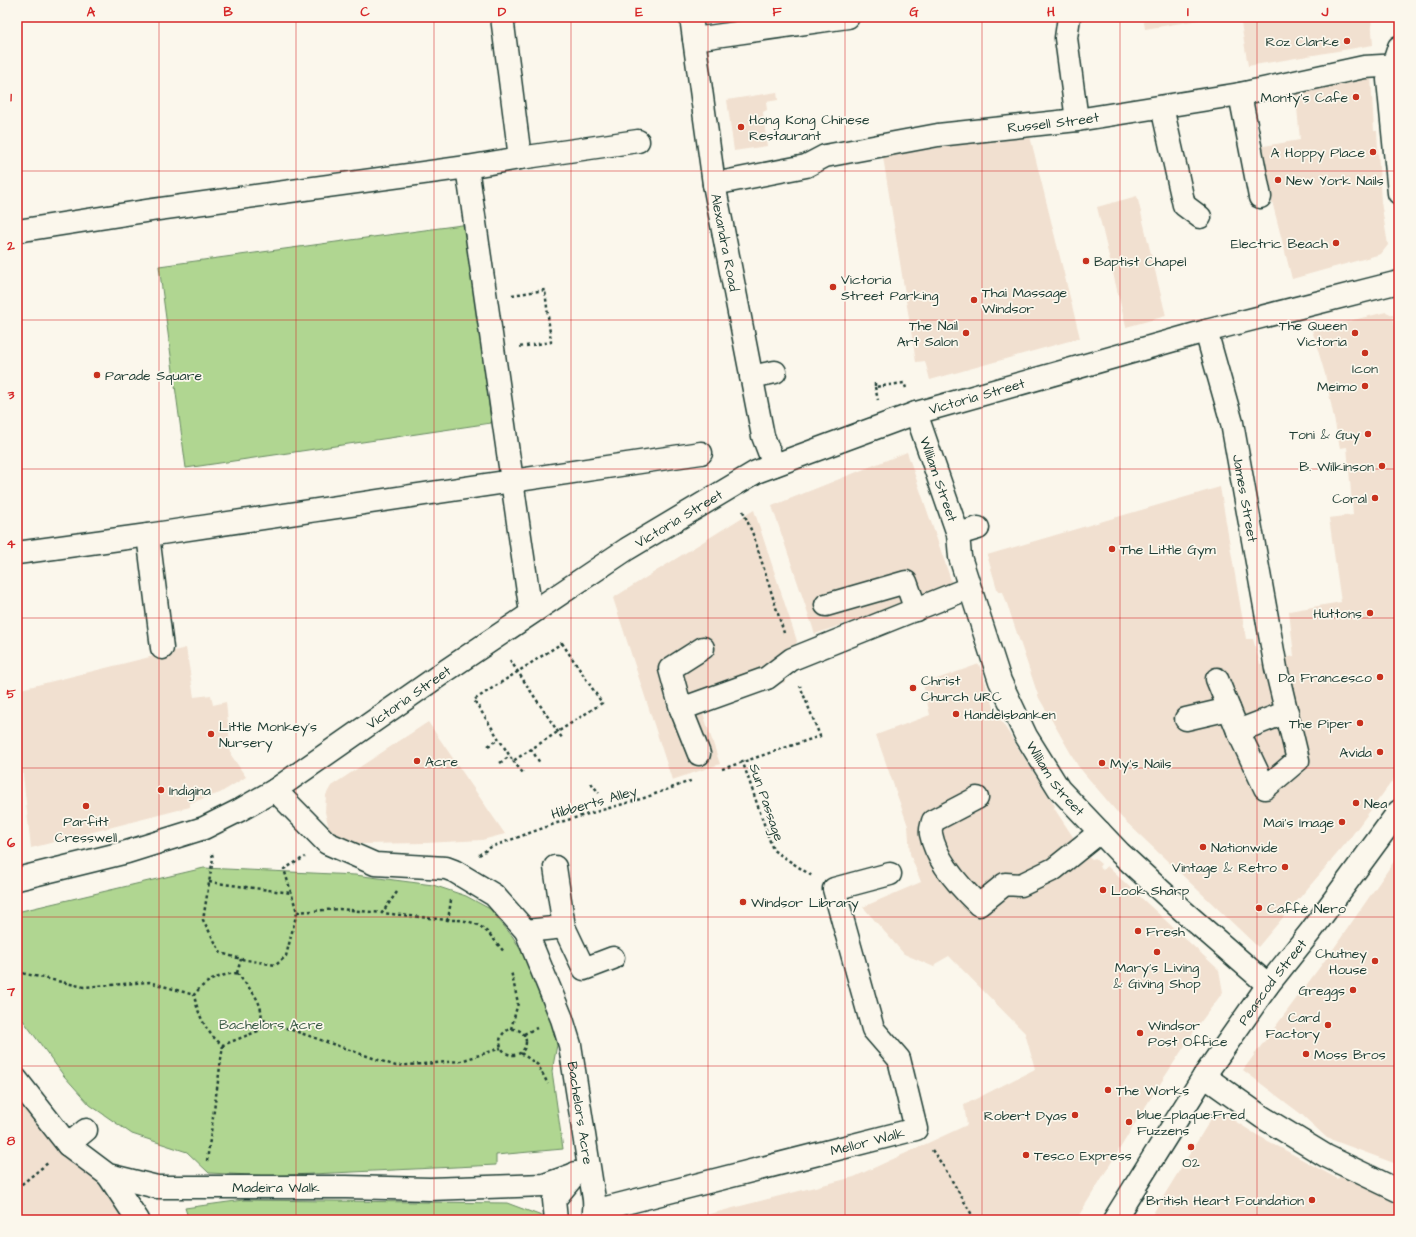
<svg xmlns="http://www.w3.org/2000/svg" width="1416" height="1237" font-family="'Architects Daughter',sans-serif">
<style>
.built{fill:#f1e0d0}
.green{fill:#b0d691;stroke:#688a62}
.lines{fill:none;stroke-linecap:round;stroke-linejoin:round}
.minor-casing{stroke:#1f3d34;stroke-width:25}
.path{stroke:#1f3d34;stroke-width:2.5;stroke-dasharray:3 3;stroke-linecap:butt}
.minor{stroke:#fbf7ec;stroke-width:22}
.grid{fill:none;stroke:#d62828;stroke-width:1;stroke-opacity:0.55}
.poi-dot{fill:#c8321e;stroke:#fbf7ec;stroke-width:1.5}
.labels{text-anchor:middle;stroke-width:3.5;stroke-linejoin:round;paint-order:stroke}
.poi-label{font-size:14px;fill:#1f3d34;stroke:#fbf7ec;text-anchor:start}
.street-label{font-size:14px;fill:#1f3d34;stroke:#fbf7ec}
.park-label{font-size:14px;fill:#3c5c47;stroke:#fbf7ec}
.neatline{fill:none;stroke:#d62828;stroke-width:1.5}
.grid-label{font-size:13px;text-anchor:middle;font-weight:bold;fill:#d62828}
</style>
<rect width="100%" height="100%" fill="#fbf7ec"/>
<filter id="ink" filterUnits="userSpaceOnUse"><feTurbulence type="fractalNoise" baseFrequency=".025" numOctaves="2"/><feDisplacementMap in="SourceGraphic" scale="8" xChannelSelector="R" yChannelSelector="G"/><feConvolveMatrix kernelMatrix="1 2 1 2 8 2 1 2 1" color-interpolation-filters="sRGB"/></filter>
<g filter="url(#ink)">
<!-- built -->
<g class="built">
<polygon points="1143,17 1218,17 1145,29"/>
<polygon points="1240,17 1371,17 1373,45 1248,66"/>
<polygon points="1371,76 1374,131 1377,131 1381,202 1388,245 1381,254 1292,279 1258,147 1300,140 1295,86"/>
<polygon points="777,92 778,100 766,102 767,110 763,112 767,146 734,151 727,100"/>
<polygon points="1029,132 1080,338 930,380 925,361 916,362 883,157"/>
<polygon points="1137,196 1166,316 1126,327 1097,207"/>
<polygon points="1386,312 1393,315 1399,348 1399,772 1347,842 1258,947 1122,818 1078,766 1039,698 1003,592 998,592 987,555 1220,487 1246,639 1253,639 1260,664 1294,656 1289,611 1341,602 1329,518 1353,515 1347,447 1340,448 1325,374 1312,330"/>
<polygon points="907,452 953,586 815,634 772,506"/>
<polygon points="754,510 797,641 785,682 702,710 720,764 672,780 613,598"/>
<polygon points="186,648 194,697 211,695 213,705 226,702 231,755 246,777 220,793 190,803 190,807 31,848 17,720 17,690"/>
<polygon points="979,664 996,713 1055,806 1054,808 1087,858 1088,857 1092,860 1094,858 1101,864 1099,867 1103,870 1107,866 1219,970 1223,992 1197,1027 1149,1101 1076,1220 686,1220 854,1177 967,1125 964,1105 1035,1069 1025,1033 949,956 935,964 934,967 904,954 863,907 921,882 910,854 908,826 876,735 930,715 923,684"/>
<polygon points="428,722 505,834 482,840 426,843 356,844 340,839 329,828 325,812 326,795 331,786"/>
<polygon points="1399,854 1399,1165 1327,1138 1301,1114 1243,1070 1334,948"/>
<polygon points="17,1076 141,1220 17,1220"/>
<polygon points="1219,1111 1257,1135 1338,1179 1344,1169 1399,1196 1399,1220 1149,1220 1214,1114"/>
</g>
<!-- green -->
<g class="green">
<polygon points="469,224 491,423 186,468 159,266"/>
<polygon points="204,868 355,875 433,885 466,896 490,909 513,937 526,959 549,1011 557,1045 552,1071 563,1149 496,1155 496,1165 271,1176 209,1173 187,1152 132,1134 90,1105 64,1076 17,1012 17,912"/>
<polygon points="243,1200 507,1203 547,1218 547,1220 189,1220 185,1208"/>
</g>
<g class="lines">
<!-- minor casing -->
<g class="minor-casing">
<g id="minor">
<path id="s1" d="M691 17 714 184 763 436 774 465"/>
<polyline points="1069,17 1066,38 1077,120"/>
<polyline points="694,39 848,17"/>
<polyline points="1399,47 1388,80 1399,193"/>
<polyline points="1240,94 1260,197"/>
<polyline points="1162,107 1184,205 1200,217"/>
<polyline points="520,158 638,141"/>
<polyline points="467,167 520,158 502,17"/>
<path id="s2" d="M714 184 806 166 825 156 938 135 1077 120 1240 94 1364 67 1399 65"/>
<polyline points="17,231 152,210 467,167 531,613"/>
<path id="s3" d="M1206 331 1232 423 1276 668 1298 760 1265 788 1238 731"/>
<polyline points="751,377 775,372"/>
<path id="s4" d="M916 413 958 534 960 557 1000 681 1026 736 1059 789 1120 853 1182 910 1268 985"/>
<polyline points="958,534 978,528"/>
<polyline points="17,553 148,535"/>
<polyline points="826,605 906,582 916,610"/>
<polyline points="162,648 148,535 701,453"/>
<polyline points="1217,679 1238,731 1287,712"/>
<polyline points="681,709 767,678 792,659 969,588"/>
<polyline points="1186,719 1229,709"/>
<polyline points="699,754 681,709 670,669 703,648"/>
<path id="s5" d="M275 790 327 843 375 864 446 868 454 871 494 895 526 931 562 1019 570 1045 594 1199 595 1220"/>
<path d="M977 798 933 821C932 825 930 830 931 834 936 860 960 887 979 905L1005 884 1021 885 1054 869 1100 832"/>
<polyline points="555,867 564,927 584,969 613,958"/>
<path id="s6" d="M17 879 127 852 204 828 240 810 275 790 447 670 627 549 756 472 916 413 948 404 1206 331 1399 282"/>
<polyline points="526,931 564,927"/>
<polyline points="1204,1076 1262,1117 1326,1156 1399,1191"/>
<path id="s7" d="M17 1080 68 1145 108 1175 157 1187H346L430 1189 544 1185 575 1174"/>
<polyline points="68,1145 86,1130"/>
<polyline points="108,1175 138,1220"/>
<path id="s8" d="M594 1211 916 1129 899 1059 873 1029 834 889 890 874"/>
<polyline points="556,1220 554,1200 576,1173"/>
<path id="s9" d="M1114 1220 1204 1076 1268 985 1311 931 1399 811"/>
</g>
</g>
<!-- path -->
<g class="path">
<polyline points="512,295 545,290 551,342 519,347"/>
<polyline points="875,383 875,387 904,383 906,388"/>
<polyline points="875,387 878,400"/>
<polyline points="743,511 754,537 784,633"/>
<polygon points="562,643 602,703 513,761 474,700"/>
<polyline points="510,660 562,738"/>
<polyline points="488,746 499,739"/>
<polyline points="531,749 540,763"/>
<polyline points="742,760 773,850 812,876"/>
<polyline points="513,761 523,773"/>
<polyline points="500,763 510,756"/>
<polyline points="722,769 820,736 800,686"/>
<polyline points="591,783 599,793"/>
<polyline points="212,854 213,858 203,920 221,953 241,959 276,965 286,956 297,912 284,869 305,857"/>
<polyline points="479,855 491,847 557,823 644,798 693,780"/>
<polyline points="209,882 291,893"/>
<polyline points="397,892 382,913 448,920"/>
<path d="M451 900 448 920C481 919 486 930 505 953"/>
<polyline points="297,912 339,909 382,913"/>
<polyline points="17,972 84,987 149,982 194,995"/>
<path d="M237 973C252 992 269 1006 258 1031L223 1045C206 1034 198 1014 194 995 205 980 220 975 237 973Z"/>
<polyline points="237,973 241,959"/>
<polyline points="263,1020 396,1066 461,1061 501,1048"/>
<circle cx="513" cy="1042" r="13"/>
<polyline points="511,1029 518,1003 511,971"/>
<polyline points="524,1034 537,1028"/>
<polyline points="521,1053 538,1065 548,1084"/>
<polyline points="932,1150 944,1167 975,1220"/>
<polyline points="207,1161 223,1045"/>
<polyline points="17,1188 49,1162"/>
</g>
<!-- minor -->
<use href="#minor" class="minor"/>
</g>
</g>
<!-- grid -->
<path class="grid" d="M159 17V1220M296 17V1220M434 17V1220M571 17V1220M708 17V1220M845 17V1220M982 17V1220M1120 17V1220M1257 17V1220M17 171H1399M17 320H1399M17 469H1399M17 618H1399M17 768H1399M17 917H1399M17 1066H1399"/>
<!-- markers -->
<g class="poi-dot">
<circle cx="1347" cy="41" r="4"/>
<circle cx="1356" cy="97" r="4"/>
<circle cx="741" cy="127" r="4"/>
<circle cx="1373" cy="152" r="4"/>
<circle cx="1278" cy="180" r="4"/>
<circle cx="1336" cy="243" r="4"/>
<circle cx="1086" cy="261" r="4"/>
<circle cx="833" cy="287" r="4"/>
<circle cx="974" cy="300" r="4"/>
<circle cx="966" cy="333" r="4"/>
<circle cx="1355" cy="333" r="4"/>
<circle cx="1365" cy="353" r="4"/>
<circle cx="97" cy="375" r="4"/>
<circle cx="1365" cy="386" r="4"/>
<circle cx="1368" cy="434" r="4"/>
<circle cx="1382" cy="466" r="4"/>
<circle cx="1375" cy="498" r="4"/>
<circle cx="1112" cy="549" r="4"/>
<circle cx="1370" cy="613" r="4"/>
<circle cx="1380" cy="677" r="4"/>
<circle cx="913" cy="688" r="4"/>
<circle cx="956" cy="714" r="4"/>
<circle cx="1360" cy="723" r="4"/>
<circle cx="211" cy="734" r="4"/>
<circle cx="1380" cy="752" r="4"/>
<circle cx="417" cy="761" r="4"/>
<circle cx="1102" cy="763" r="4"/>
<circle cx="161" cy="790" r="4"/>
<circle cx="1356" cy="803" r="4"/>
<circle cx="86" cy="806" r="4"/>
<circle cx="1342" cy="822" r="4"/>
<circle cx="1203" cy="847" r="4"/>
<circle cx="1285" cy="867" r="4"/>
<circle cx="1103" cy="890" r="4"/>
<circle cx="743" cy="902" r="4"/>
<circle cx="1259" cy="908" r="4"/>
<circle cx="1138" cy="931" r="4"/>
<circle cx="1157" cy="952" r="4"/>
<circle cx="1375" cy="961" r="4"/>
<circle cx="1353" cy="990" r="4"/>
<circle cx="1328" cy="1025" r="4"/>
<circle cx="1140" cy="1033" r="4"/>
<circle cx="1306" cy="1054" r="4"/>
<circle cx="1108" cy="1090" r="4"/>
<circle cx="1075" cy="1115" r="4"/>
<circle cx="1129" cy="1122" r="4"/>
<circle cx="1191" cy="1147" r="4"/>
<circle cx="1026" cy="1155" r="4"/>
<circle cx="1312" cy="1200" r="4"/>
</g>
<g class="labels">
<!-- poi labels -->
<g class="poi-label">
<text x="1339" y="46" text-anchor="end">Roz Clarke</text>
<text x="1348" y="102" text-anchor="end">Monty's Cafe</text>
<text x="749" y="124">Hong Kong Chinese<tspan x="749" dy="16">Restaurant</tspan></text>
<text x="1365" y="157" text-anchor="end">A Hoppy Place</text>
<text x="1286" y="185">New York Nails</text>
<text x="1328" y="248" text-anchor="end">Electric Beach</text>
<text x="1094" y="266">Baptist Chapel</text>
<text x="841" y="284">Victoria<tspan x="841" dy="16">Street Parking</tspan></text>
<text x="982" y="297">Thai Massage<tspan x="982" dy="16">Windsor</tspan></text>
<text x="958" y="330" text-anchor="end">The Nail<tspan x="958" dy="16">Art Salon</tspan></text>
<text x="1347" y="330" text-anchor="end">The Queen<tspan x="1347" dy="16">Victoria</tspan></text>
<text x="1365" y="373" text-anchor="middle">Icon</text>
<text x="105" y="380">Parade Square</text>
<text x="1357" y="391" text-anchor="end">Meimo</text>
<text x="1360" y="439" text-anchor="end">Toni &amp; Guy</text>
<text x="1374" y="471" text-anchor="end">B. Wilkinson</text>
<text x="1367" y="503" text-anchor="end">Coral</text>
<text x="1120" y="554">The Little Gym</text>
<text x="1362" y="618" text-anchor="end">Huttons</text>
<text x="1372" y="682" text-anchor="end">Da Francesco</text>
<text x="921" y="685">Christ<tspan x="921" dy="16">Church URC</tspan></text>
<text x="964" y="719">Handelsbanken</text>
<text x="1352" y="728" text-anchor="end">The Piper</text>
<text x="219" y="731">Little Monkey's<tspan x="219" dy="16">Nursery</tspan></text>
<text x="1372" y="757" text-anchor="end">Avida</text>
<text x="425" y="766">Acre</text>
<text x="1110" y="768">My's Nails</text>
<text x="169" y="795">Indigina</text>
<text x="1364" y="808">Nea</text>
<text x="86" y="826" text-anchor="middle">Parfitt<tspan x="86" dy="16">Cresswell</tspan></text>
<text x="1334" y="827" text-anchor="end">Mai's Image</text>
<text x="1211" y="852">Nationwide</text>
<text x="1277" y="872" text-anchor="end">Vintage &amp; Retro</text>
<text x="1111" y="895">Look Sharp</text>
<text x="751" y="907">Windsor Library</text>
<text x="1267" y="913">Caffè Nero</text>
<text x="1146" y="936">Fresh</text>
<text x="1367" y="958" text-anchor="end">Chutney<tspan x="1367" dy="16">House</tspan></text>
<text x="1157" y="972" text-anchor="middle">Mary's Living<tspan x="1157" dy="16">&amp; Giving Shop</tspan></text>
<text x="1345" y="995" text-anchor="end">Greggs</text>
<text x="1320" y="1022" text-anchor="end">Card<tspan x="1320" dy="16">Factory</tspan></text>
<text x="1148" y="1030">Windsor<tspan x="1148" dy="16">Post Office</tspan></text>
<text x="1314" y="1059">Moss Bros</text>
<text x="1116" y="1095">The Works</text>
<text x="1137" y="1119">blue_plaque:Fred<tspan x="1137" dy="16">Fuzzens</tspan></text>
<text x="1067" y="1120" text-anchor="end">Robert Dyas</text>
<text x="1034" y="1160">Tesco Express</text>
<text x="1191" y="1167" text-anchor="middle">O2</text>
<text x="1304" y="1205" text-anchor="end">British Heart Foundation</text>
</g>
<!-- street labels -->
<g class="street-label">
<text dy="5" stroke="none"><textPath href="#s2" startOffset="346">Russell Street</textPath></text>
<text dy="5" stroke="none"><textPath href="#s1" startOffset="228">Alexandra Road</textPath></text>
<text dy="5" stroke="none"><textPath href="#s6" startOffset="1085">Victoria Street</textPath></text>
<text dy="5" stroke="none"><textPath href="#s4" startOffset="70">William Street</textPath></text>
<text dy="5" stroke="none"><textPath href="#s3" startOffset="172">James Street</textPath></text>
<text dy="5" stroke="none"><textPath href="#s6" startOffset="761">Victoria Street</textPath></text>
<text dy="5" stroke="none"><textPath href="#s6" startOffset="437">Victoria Street</textPath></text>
<text dy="5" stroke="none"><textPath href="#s4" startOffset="394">William Street</textPath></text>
<text transform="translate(594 802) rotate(-16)" y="5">Hibberts Alley</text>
<text transform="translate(767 802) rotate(71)" y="5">Sun Passage</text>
<text dy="5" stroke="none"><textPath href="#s9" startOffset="286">Peascod Street</textPath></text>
<text dy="5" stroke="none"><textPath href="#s5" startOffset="492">Bachelors Acre</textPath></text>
<text dy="5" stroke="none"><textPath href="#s8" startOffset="282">Mellor Walk</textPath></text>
<text dy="5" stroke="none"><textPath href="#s7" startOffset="302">Madeira Walk</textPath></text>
</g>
<!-- park labels -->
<g class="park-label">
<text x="271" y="1029">Bachelors Acre</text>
</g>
</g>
<!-- margin -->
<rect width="1416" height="1237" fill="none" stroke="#fbf7ec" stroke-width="44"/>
<rect x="22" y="22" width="1372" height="1193" class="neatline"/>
<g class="grid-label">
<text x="91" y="16">A</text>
<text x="228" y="16">B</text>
<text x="365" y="16">C</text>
<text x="502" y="16">D</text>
<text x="639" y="16">E</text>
<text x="777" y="16">F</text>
<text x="914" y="16">G</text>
<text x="1051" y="16">H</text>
<text x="1188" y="16">I</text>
<text x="1325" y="16">J</text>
<text x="11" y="101">1</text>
<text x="11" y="250">2</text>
<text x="11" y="399">3</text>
<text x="11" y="548">4</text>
<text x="11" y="698">5</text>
<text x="11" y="847">6</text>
<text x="11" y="996">7</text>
<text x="11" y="1145">8</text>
</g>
</svg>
